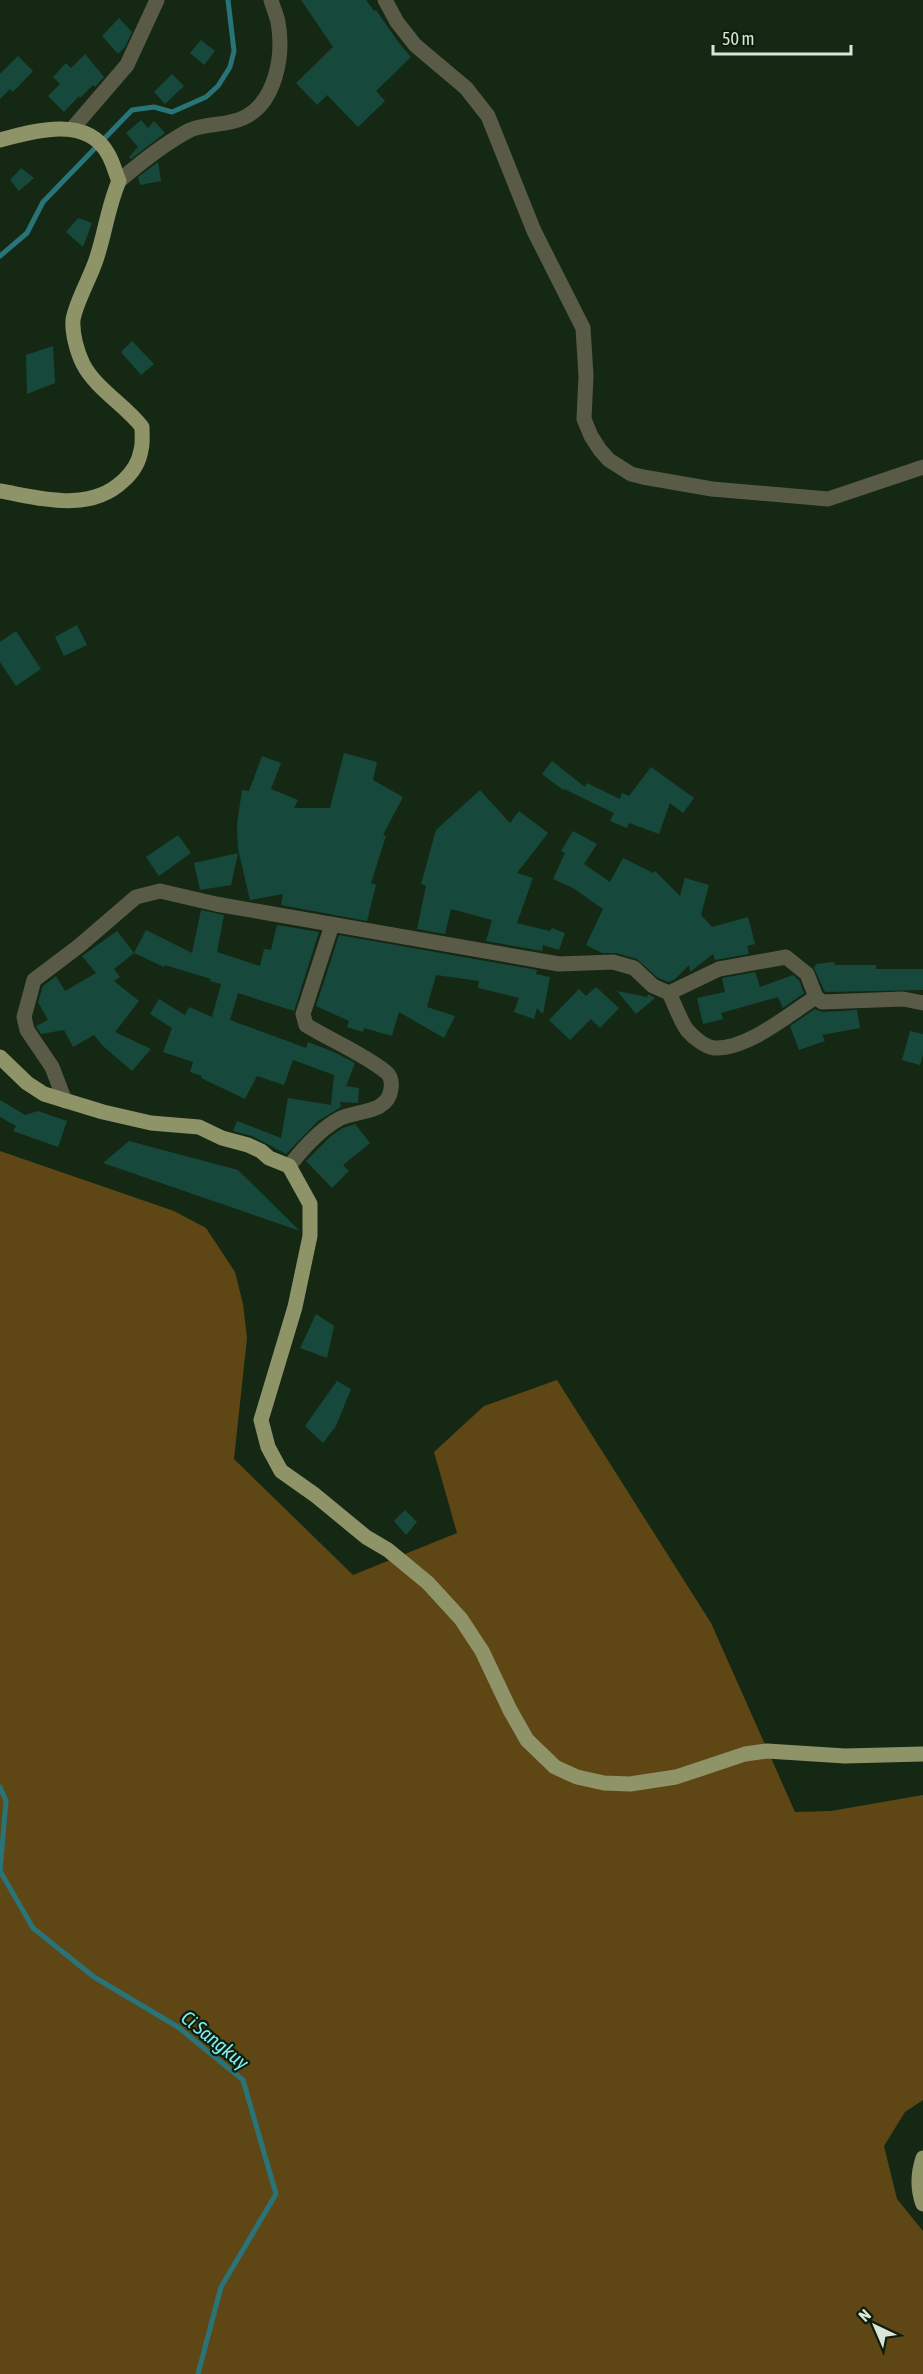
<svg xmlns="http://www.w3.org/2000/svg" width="923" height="2374" font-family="'Asap Condensed',sans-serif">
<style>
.forest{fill:#5e4715}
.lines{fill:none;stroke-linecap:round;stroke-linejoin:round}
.stream{stroke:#297479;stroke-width:5}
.building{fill:#16493c}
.minor{stroke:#595b46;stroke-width:15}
.major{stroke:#8f9468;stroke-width:15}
.labels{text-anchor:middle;stroke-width:4.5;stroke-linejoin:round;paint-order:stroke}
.water-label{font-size:20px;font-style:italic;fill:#7feef7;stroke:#0c1e0b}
</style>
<rect width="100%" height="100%" fill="#152814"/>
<!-- forest -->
<polygon class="forest" points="0,1151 174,1211 206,1228 235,1272 243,1304 247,1338 234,1459 353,1575 457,1533 434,1452 484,1406 557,1380 711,1623 795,1812 831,1811 923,1795 923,2100 905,2112 884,2146 897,2199 923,2231 923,2374 0,2374"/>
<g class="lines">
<!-- stream -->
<g class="stream">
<polyline points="0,256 27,233 43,202 132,110 154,107 172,112 206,97 218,86 230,67 234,51 228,0"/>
<polyline points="0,1787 6,1801 0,1871 33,1928 94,1977 178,2027 243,2080 276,2194 221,2287 198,2374"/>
</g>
</g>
<!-- building -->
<g class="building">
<polygon points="301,0 366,0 374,11 376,10 399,43 411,57 376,91 385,101 358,127 327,95 317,105 296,83 333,47"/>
<polygon points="119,18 132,32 125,47 118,54 102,36"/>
<polygon points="201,40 215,51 204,65 190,53"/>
<polygon points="85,54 104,77 95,87 93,85 80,98 79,96 64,112 48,96 60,84 53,77 66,63 71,68"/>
<polygon points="18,56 33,71 13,92 10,89 0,99 0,74"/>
<polygon points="172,74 184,86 165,104 154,92"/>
<polygon points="141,120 148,128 154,121 165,133 131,159 129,157 138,147 126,133"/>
<polygon points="158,162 161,181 140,185 138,177"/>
<polygon points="21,168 34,178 19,191 10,180"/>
<polygon points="78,218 92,223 83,247 66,232"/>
<polygon points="132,341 154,364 141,375 121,352"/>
<polygon points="53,346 55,383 27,394 26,355"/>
<polygon points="77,625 87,645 64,656 55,637"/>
<polygon points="16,631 41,669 16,686 0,662 0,642"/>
<polygon points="344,753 377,762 373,780 403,797 383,835 386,836 371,883 376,885 367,921 281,905 283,894 250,900 238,849 237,824 242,790 249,791 262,756 281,763 271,789 298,800 294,808 330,808"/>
<polygon points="552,761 585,787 587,783 620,799 622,793 629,796 651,767 694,798 683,813 670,803 659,834 629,823 627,828 610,821 614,813 564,789 563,790 542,774"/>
<polygon points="480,790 510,823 519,811 548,833 517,873 533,878 517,923 550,931 552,928 565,933 559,950 543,945 542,951 486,941 492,920 451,909 445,934 417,929 426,886 421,884 436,830"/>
<polygon points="573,831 597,844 584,864 610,882 623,858 653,873 655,871 680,896 685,878 709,885 701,915 712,927 748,917 755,944 747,946 749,954 715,960 713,954 690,972 689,965 675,979 669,982 658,978 637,959 616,953 602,953 586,945 603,909 573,888 553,879 565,853 561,851"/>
<polygon points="178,835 191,853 159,876 146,857"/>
<polygon points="238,853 231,885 200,890 194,863"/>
<polygon points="201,910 224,915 217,952 260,966 264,949 271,950 277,925 319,932 294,1011 238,993 230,1020 306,1048 308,1042 334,1052 355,1063 346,1086 359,1088 358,1103 340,1102 341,1107 318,1121 286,1154 252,1136 233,1131 237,1121 281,1138 288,1098 331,1105 334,1075 293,1060 284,1085 257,1076 245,1099 201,1078 202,1076 190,1072 193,1062 163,1052 172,1028 150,1014 159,999 185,1015 189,1007 212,1017 221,984 210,981 211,979 165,965 164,967 134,953 146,930 192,953"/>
<polygon points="117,931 134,953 114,969 120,977 114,981 139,1001 115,1032 151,1049 132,1071 103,1046 94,1035 73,1047 64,1030 41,1034 36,1026 48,1020 38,1002 43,986 56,976 65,991 96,973 82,956"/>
<polygon points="339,935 537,970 536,974 550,977 543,1014 537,1008 534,1019 514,1012 519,998 478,988 479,981 436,975 427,1007 455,1016 444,1038 399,1012 392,1036 364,1028 363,1032 347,1027 349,1021 316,1006"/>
<polygon points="834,962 835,965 876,965 876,969 923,969 923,990 825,992 814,968 816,964"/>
<polygon points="755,972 760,987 793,975 799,980 804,993 783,1008 778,997 721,1013 723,1019 703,1024 697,998 725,992 722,978"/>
<polygon points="596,987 619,1008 600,1028 591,1019 570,1040 549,1020 579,989 586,996"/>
<polygon points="617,991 647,997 648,994 655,998 636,1014"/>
<polygon points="815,1009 822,1012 857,1010 860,1028 822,1035 825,1041 799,1050 790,1026"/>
<polygon points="910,1031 923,1034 923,1055 920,1065 902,1060"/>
<polygon points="0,1100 25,1115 38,1111 67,1121 58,1147 13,1131 16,1126 0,1117"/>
<polygon points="355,1124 370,1143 343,1165 349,1171 332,1188 306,1161 331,1136 343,1128"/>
<polygon points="129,1141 238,1170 300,1231 103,1163"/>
<polygon points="316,1314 334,1326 327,1358 300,1348"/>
<polygon points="337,1381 351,1389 336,1426 323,1443 305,1426"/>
<polygon points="405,1510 417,1522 406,1535 394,1521"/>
</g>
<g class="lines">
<!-- minor -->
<g class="minor">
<polyline points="385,0 397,22 415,45 466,88 488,116 534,231 583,328 586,376 584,419 591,436 600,450 609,460 631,474 643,477 712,489 828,499 923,467"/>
<polyline points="72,129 127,65 157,0"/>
<path d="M119 181C140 163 165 143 190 130 206 123 226 126 243 118 276 103 284 55 278 22 276 14 273 7 271 0"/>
<path d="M669 993C675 1005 680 1020 687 1030 693 1037 705 1047 714 1048 747 1050 789 1014 816 997"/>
<polyline points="65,1101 52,1067 27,1030 24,1017 34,980 79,946 136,897 160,891 216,904 559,964 613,962 634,968 653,986 669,993 719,969 786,957 807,974 816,997 822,1002 903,999 923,1003"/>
<path d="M289 1166C303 1149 319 1130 339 1119 356 1110 388 1114 391 1089 392 1082 391 1076 386 1072 362 1053 332 1041 306 1025L303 1014 332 925"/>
</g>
<!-- major -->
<g class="major">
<path d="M0 140C33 131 87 115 108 154 113 162 115 172 119 181 108 206 105 234 96 260 91 276 75 304 73 320 72 333 77 352 83 364 96 389 125 405 142 427 142 434 143 443 141 450 139 463 132 473 123 481 89 513 41 498 0 491"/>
<polyline points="0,1057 27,1083 44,1094 103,1112 151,1123 199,1127 222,1138 248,1145 261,1151 269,1158 289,1166 310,1204 310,1236 295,1307 261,1420 268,1447 281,1471 315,1495 366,1537 388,1550 428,1583 461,1619 482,1651 510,1710 527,1740 555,1767 577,1777 604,1783 630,1784 676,1777 745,1754 767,1751 845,1756 923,1754"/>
<path d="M923 2158C918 2173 917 2188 923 2204"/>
</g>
</g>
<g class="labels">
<!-- water labels -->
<g class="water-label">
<text transform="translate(215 2040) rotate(39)" y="7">Ci Sangkuy</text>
</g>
</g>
<!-- north arrow -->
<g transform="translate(875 2326) rotate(316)" stroke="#0c1e0b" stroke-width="4.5" paint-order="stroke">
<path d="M0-4.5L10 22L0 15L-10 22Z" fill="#dae6d9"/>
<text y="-9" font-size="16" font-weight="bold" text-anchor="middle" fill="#dae6d9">N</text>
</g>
<!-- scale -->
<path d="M713 45v9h138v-9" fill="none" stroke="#dae6d9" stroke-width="3"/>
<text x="722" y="45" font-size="18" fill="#dae6d9" stroke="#0c1e0b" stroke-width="4.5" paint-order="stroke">50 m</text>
</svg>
